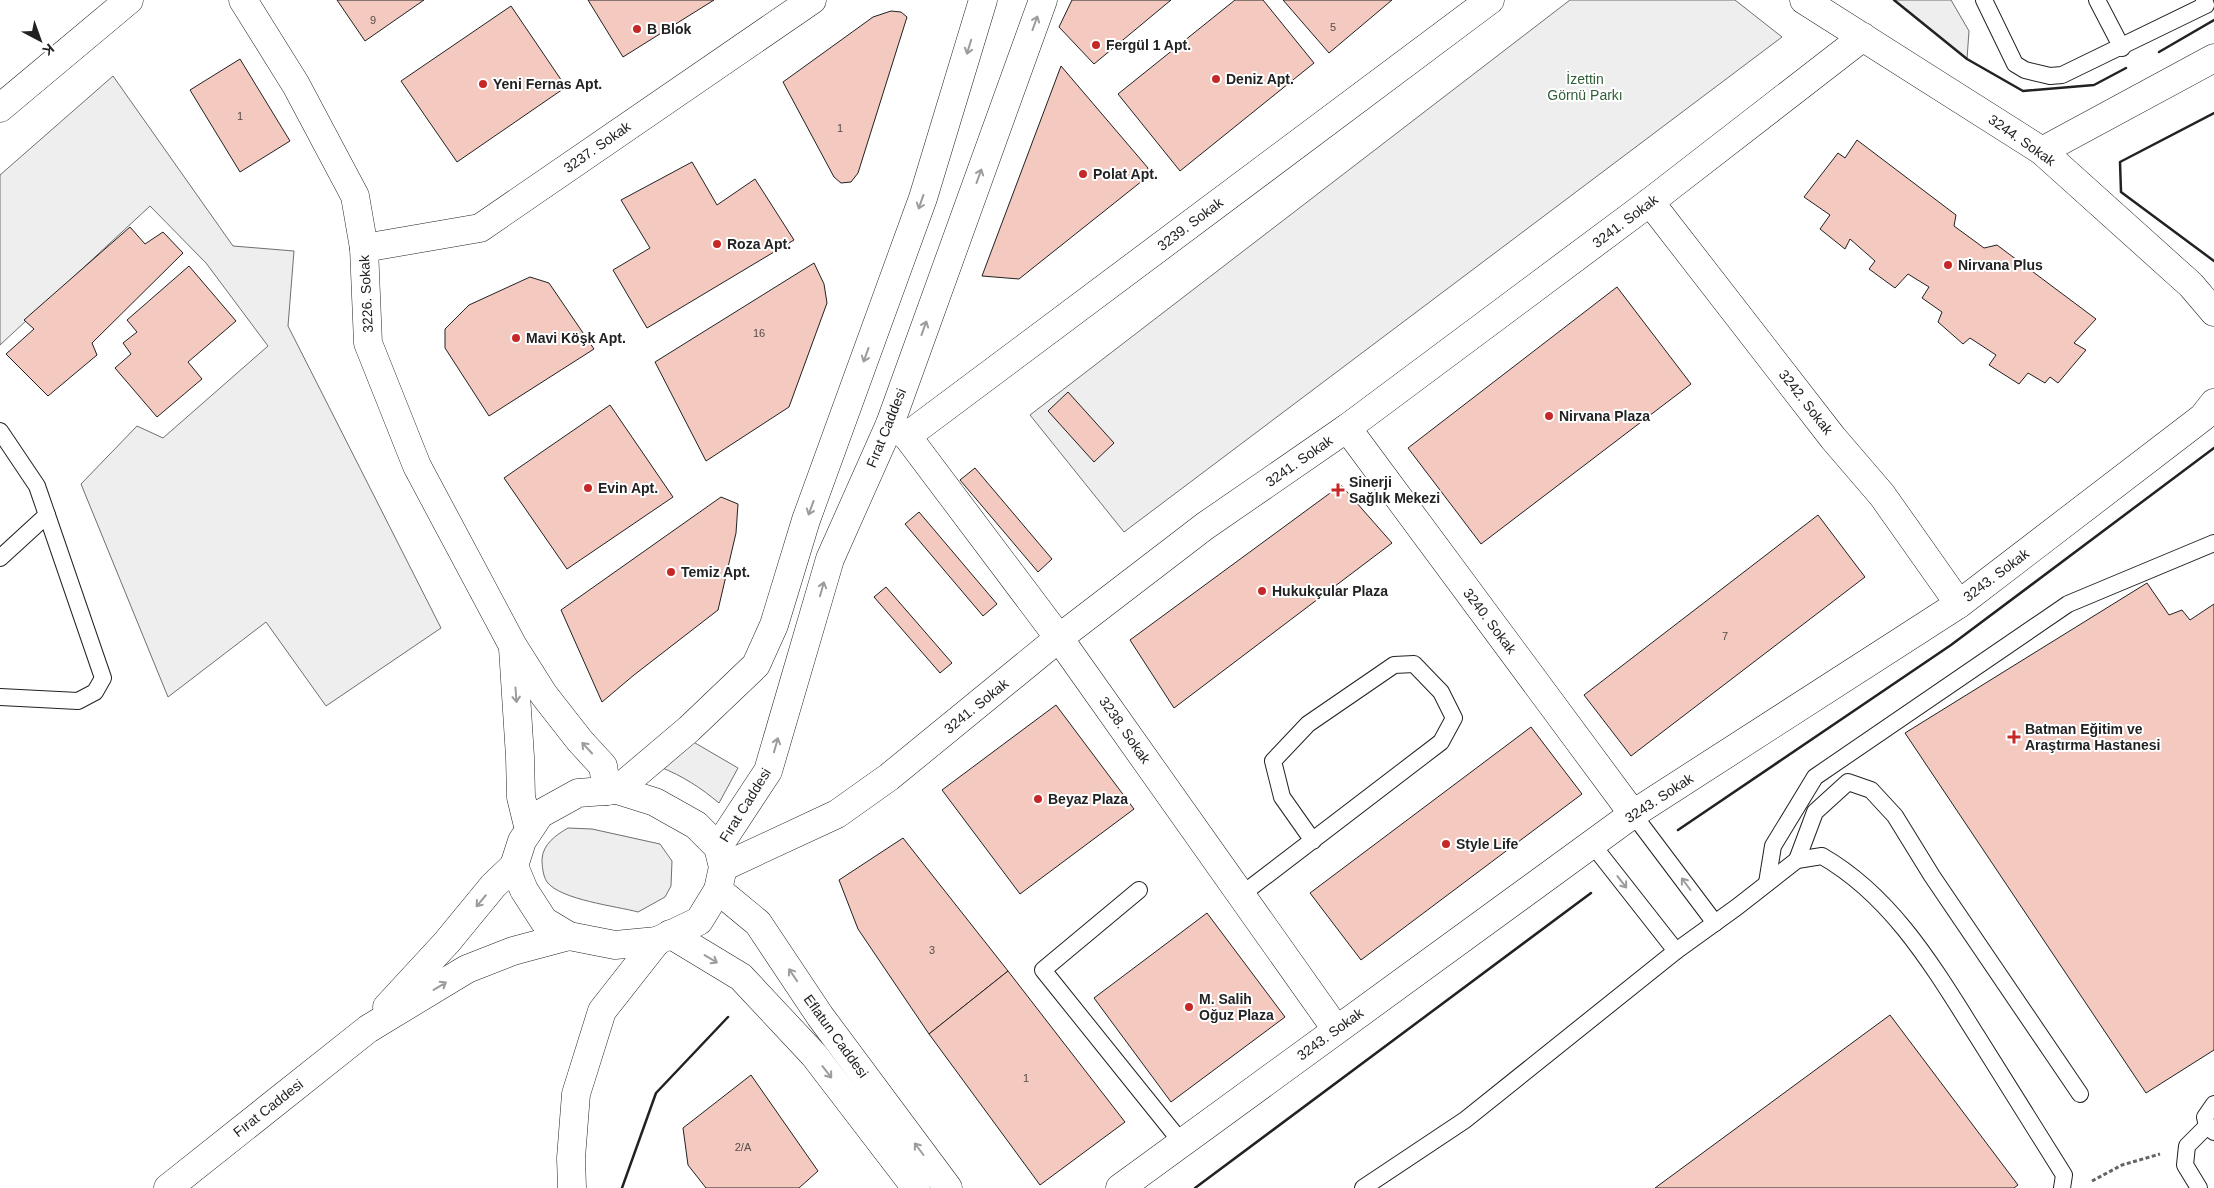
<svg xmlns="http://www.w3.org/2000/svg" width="2214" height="1188" font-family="Arial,sans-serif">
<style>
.green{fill:#eee;stroke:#6f6f6f}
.building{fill:#f3c9c0;stroke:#222}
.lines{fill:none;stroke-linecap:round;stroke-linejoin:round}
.service-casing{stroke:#222;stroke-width:18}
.minor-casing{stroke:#222;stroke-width:29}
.tertiary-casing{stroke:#222;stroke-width:29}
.secondary-casing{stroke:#222;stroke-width:29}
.path{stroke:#646464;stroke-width:3;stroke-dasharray:4 2.5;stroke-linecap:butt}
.service{stroke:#fff;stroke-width:16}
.minor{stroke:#fff;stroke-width:28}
.tertiary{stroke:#fff;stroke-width:28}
.secondary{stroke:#fff;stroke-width:28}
.wall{stroke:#222;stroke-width:2.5}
.oneway{stroke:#9c9c9c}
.poi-dot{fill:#c62828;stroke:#fff;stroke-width:2}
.labels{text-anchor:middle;stroke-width:4;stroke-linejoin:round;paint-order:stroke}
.number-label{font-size:11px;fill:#564c4a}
.poi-label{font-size:14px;font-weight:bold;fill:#222;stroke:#fff;text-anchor:start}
.park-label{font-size:14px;fill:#2f5e38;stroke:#fff}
.street-label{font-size:14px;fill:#222;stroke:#fff}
</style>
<rect width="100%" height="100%" fill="#fff"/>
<!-- green -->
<g class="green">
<polygon points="1570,0 1735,0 1782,37 1124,532 1030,415"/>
<polygon points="1894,0 1951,0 1969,31 1967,59"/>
<polygon points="113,76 233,246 294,251 288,326 441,628 326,706 266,622 168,697 81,484 137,426 163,438 268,346 206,263 150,206 0,345 0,175"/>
<path d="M690 740 738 768 719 803C701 788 683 776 660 767Z"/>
<path d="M568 828 592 829 660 844 672 861 671 886 665 897 638 912C616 906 561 900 547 882 543 876 542 866 542 859 543 844 556 835 568 828Z"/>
</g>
<!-- building -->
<g class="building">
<polygon points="337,0 424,0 365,41"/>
<polygon points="588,0 714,0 623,57"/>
<polygon points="1072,0 1171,0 1094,64 1059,27"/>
<polygon points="1235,0 1263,0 1314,63 1180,171 1118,94"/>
<polygon points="1283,0 1392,0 1329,53"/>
<polygon points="511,6 566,87 457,162 401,81"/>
<polygon points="891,11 901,12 907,17 858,173 851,182 841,183 834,177 783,82 873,17"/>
<polygon points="240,59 290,141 240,172 190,90"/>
<polygon points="1061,66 1148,168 1142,181 1019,279 982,276"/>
<polygon points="1857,140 1956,215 1954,226 1984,248 1997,245 2096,319 2074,343 2086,350 2058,383 2050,377 2045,383 2028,373 2019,384 1989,365 1996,355 1970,338 1963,344 1938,322 1942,312 1922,298 1929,287 1908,274 1895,288 1869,269 1875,261 1850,239 1845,249 1820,229 1830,215 1804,197 1838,153 1845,158"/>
<polygon points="692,162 717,205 755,179 794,240 647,328 613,270 650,248 621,200"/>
<polygon points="130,227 145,244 163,232 183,253 92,343 97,355 48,396 6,354 34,329 24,320"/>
<polygon points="814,263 824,284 827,303 789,407 706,461 655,362"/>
<polygon points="189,266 236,321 188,362 202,379 157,417 115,368 131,354 123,343 137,332 127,320"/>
<polygon points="530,277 549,283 594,349 489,416 445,348 445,329 469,305"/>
<polygon points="1617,287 1691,384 1481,544 1408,448"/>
<polygon points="1068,392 1114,443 1094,462 1048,411"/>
<polygon points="610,405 673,497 567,569 504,478"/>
<polygon points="975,468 1052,559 1038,572 960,480"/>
<polygon points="1341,485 1392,543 1174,708 1130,640"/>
<polygon points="721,497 738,504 736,533 718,610 634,675 602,702 561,610"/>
<polygon points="919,512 997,604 983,616 905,524"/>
<polygon points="1818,515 1865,577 1631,756 1584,695"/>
<polygon points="2147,583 2169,615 2182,610 2190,620 2214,604 2214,1050 2146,1093 1905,733"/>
<polygon points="886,587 952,663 940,673 874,597"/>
<polygon points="1056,705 1134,809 1020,894 942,790"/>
<polygon points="1531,727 1582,794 1361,960 1310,893"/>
<polygon points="903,838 1008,971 929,1034 858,929 839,880"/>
<polygon points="1207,913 1285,1017 1171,1102 1094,998"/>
<polygon points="1008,971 1125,1122 1040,1185 929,1034"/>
<polygon points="1890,1015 2018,1185 2014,1188 1655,1188"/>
<polygon points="751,1075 818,1171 799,1188 706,1188 688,1165 683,1128"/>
</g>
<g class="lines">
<!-- service casing -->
<g class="service-casing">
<g id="service">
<polyline points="1984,0 2015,64 2025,70 2050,76 2062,75 2206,5 2204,0"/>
<polyline points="2097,0 2122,48"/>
<polyline points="0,431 37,486 47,515 0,558"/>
<polyline points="0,697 78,701 95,692 103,678 47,515"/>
<polyline points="1633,814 1715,923"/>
<polyline points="1592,844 1676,951"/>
<polyline points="1797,860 1815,812 1848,782 1871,790 1895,816 1932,876 2080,1094"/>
<polyline points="1767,883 1773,846 1815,777 2068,604 2214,543"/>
<polyline points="1139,890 1043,970 1182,1143"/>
<polyline points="1241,895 1441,742 1454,718 1441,692 1414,664 1394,665 1308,724 1273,761 1282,797 1313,841"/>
<polyline points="2214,1104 2205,1117 2207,1126 2214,1132"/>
<path d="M1363 1188 1465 1120 1676 951 1737 907 1797 860 1822 856C1893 897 1934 968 1977 1036 2006 1082 2035 1128 2064 1175L2062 1188"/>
<polyline points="2199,1188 2185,1165 2187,1146 2207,1126"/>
</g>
</g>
<!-- minor casing -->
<g class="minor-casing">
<g id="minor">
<polyline points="243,0 296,85 355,196 364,248 368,343 417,466 513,646 544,695 580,741 603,766 607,791"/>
<polyline points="1804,0 2042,151 2191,285 2214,312"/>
<polyline points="0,108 129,0"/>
<polyline points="2042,151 2214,58"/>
<polyline points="1650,202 1833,438 1882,495 1959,604"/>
<polyline points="364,248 480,228 812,0"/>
<polyline points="890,424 907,436 1490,0"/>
<polyline points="1347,428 1633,814"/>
<polyline points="907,436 1059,638 1336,1029"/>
<polyline points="513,648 520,757 521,797 529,830"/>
<polyline points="723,867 837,814 889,777 1059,638 1205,526 1347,428 1650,202 1863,37"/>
<polyline points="572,1188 571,1158 576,1094 602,1011 657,941"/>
<polyline points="1120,1188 1633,814 1959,604 2203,417 2214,403"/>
</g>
</g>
<!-- tertiary casing -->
<g class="tertiary-casing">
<g id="tertiary">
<polyline points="718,890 758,923 820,1016 948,1188"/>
<polyline points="670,934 741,977 814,1055 916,1188"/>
<polyline points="387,1007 447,942 493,886 514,866"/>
<polyline points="168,1188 368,1029 467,969 513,951 569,936"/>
</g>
</g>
<!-- secondary casing -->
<g class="secondary-casing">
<g id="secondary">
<polyline points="617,790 689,729 756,665 774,625 806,520 923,198 983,0"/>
<polygon points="617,790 655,802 696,825 718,847 723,867 718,890 699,921 657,941 615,945 569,936 544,921 524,890 514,866 522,841 540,814 578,793"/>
<polyline points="718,847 768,771 830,559 890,424 1043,0"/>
</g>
</g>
<!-- path -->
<polyline class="path" points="2092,1181 2122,1165 2160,1154"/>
<!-- service -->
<use href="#service" class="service"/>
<!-- minor -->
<use href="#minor" class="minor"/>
<!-- tertiary -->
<use href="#tertiary" class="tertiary"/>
<!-- secondary -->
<use href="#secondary" class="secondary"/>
<!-- wall -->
<g class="wall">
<polyline points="1894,0 1967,59 2023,91 2094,85 2126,68"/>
<polyline points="2159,52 2214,20"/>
<polyline points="2214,113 2120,162 2121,192 2214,261"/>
<polyline points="1678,830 1951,645 2214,448"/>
<polyline points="622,1188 656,1093 728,1017"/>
<polyline points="1195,1188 1591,893"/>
</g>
</g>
<!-- one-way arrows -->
<defs><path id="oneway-shaft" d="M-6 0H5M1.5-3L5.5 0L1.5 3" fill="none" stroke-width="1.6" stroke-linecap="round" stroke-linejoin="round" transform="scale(1.25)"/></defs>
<g class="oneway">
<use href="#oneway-shaft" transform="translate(1035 23) rotate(-70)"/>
<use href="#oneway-shaft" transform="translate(969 47) rotate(107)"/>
<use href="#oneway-shaft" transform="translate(979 176) rotate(-70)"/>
<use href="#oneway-shaft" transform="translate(921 202) rotate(109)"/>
<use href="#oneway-shaft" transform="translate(924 328) rotate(-70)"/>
<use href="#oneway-shaft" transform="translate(866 355) rotate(110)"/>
<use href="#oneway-shaft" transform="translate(811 508) rotate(110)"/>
<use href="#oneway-shaft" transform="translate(822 589) rotate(-74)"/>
<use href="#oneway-shaft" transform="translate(516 695) rotate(86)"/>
<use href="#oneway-shaft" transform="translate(776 745) rotate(-74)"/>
<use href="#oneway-shaft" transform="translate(587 748) rotate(-133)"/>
<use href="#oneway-shaft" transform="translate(1622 882) rotate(52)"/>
<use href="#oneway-shaft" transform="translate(1686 884) rotate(-127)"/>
<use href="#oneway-shaft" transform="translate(481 901) rotate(130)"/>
<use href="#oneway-shaft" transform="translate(711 959) rotate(31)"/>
<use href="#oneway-shaft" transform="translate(793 975) rotate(-124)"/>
<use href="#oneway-shaft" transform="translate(440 986) rotate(-31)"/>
<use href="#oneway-shaft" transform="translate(827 1072) rotate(52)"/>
<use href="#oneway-shaft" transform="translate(919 1149) rotate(-127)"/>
</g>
<!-- markers -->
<g class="poi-dot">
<circle cx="637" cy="29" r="5"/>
<circle cx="1096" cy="45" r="5"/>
<circle cx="1216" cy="79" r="5"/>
<circle cx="483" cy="84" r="5"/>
<circle cx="1083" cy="174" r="5"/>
<circle cx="717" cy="244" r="5"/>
<circle cx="1948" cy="265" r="5"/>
<circle cx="516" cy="338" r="5"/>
<circle cx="1549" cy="416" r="5"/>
<circle cx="588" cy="488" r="5"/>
<path d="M1335.5 482.5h5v5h5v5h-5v5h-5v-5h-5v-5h5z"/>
<circle cx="671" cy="572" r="5"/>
<circle cx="1262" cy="591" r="5"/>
<path d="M2011.5 729.5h5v5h5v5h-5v5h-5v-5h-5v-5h5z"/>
<circle cx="1038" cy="799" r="5"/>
<circle cx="1446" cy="844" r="5"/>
<circle cx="1189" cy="1007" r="5"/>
</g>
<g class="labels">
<!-- number labels -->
<g class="number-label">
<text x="373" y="24">9</text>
<text x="1333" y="31">5</text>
<text x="240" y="120">1</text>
<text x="840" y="132">1</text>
<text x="759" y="337">16</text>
<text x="1725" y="640">7</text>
<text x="932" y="954">3</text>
<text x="1026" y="1082">1</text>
<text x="743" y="1151">2/A</text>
</g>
<!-- poi labels -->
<g class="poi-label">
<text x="647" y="34">B Blok</text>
<text x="1106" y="50">Fergül 1 Apt.</text>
<text x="1226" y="84">Deniz Apt.</text>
<text x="493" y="89">Yeni Fernas Apt.</text>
<text x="1093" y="179">Polat Apt.</text>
<text x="727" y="249">Roza Apt.</text>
<text x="1958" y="270">Nirvana Plus</text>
<text x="526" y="343">Mavi Köşk Apt.</text>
<text x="1559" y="421">Nirvana Plaza</text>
<text x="1349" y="487">Sinerji<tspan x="1349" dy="16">Sağlık Mekezi</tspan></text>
<text x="598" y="493">Evin Apt.</text>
<text x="681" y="577">Temiz Apt.</text>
<text x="1272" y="596">Hukukçular Plaza</text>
<text x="2025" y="734">Batman Eğitim ve<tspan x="2025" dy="16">Araştırma Hastanesi</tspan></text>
<text x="1048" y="804">Beyaz Plaza</text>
<text x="1456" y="849">Style Life</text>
<text x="1199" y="1004">M. Salih<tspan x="1199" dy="16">Oğuz Plaza</tspan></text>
</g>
<!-- park labels -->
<g class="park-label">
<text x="1585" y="84">İzettin<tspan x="1585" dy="16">Görnü Parkı</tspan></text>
</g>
<!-- street labels -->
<g class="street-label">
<text transform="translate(2022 140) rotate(35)" y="5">3244. Sokak</text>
<text transform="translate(597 147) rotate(-35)" y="5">3237. Sokak</text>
<text transform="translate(1625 221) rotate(-37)" y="5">3241. Sokak</text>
<text transform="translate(1190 224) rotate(-37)" y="5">3239. Sokak</text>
<text transform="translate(366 294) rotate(-93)" y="5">3226. Sokak</text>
<text transform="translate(1806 402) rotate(52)" y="5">3242. Sokak</text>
<text transform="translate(886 428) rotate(-68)" y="5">Fırat Caddesi</text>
<text transform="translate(1299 461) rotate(-35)" y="5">3241. Sokak</text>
<text transform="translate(1996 575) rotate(-37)" y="5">3243. Sokak</text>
<text transform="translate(1490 621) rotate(53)" y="5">3240. Sokak</text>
<text transform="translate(976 706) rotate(-39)" y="5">3241. Sokak</text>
<text transform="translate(1125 730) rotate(55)" y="5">3238. Sokak</text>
<text transform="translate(1659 798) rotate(-33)" y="5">3243. Sokak</text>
<text transform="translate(745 805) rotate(-58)" y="5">Fırat Caddesi</text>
<text transform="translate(1330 1034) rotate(-36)" y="5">3243. Sokak</text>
<text transform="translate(836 1036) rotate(54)" y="5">Eflatun Caddesi</text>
<text transform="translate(268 1108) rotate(-38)" y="5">Fırat Caddesi</text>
</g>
</g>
<!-- north arrow -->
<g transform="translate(40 40) rotate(139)" stroke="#ffffff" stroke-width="4" paint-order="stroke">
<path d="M0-4L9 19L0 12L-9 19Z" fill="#222222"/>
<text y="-8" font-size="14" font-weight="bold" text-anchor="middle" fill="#222222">K</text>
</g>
</svg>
